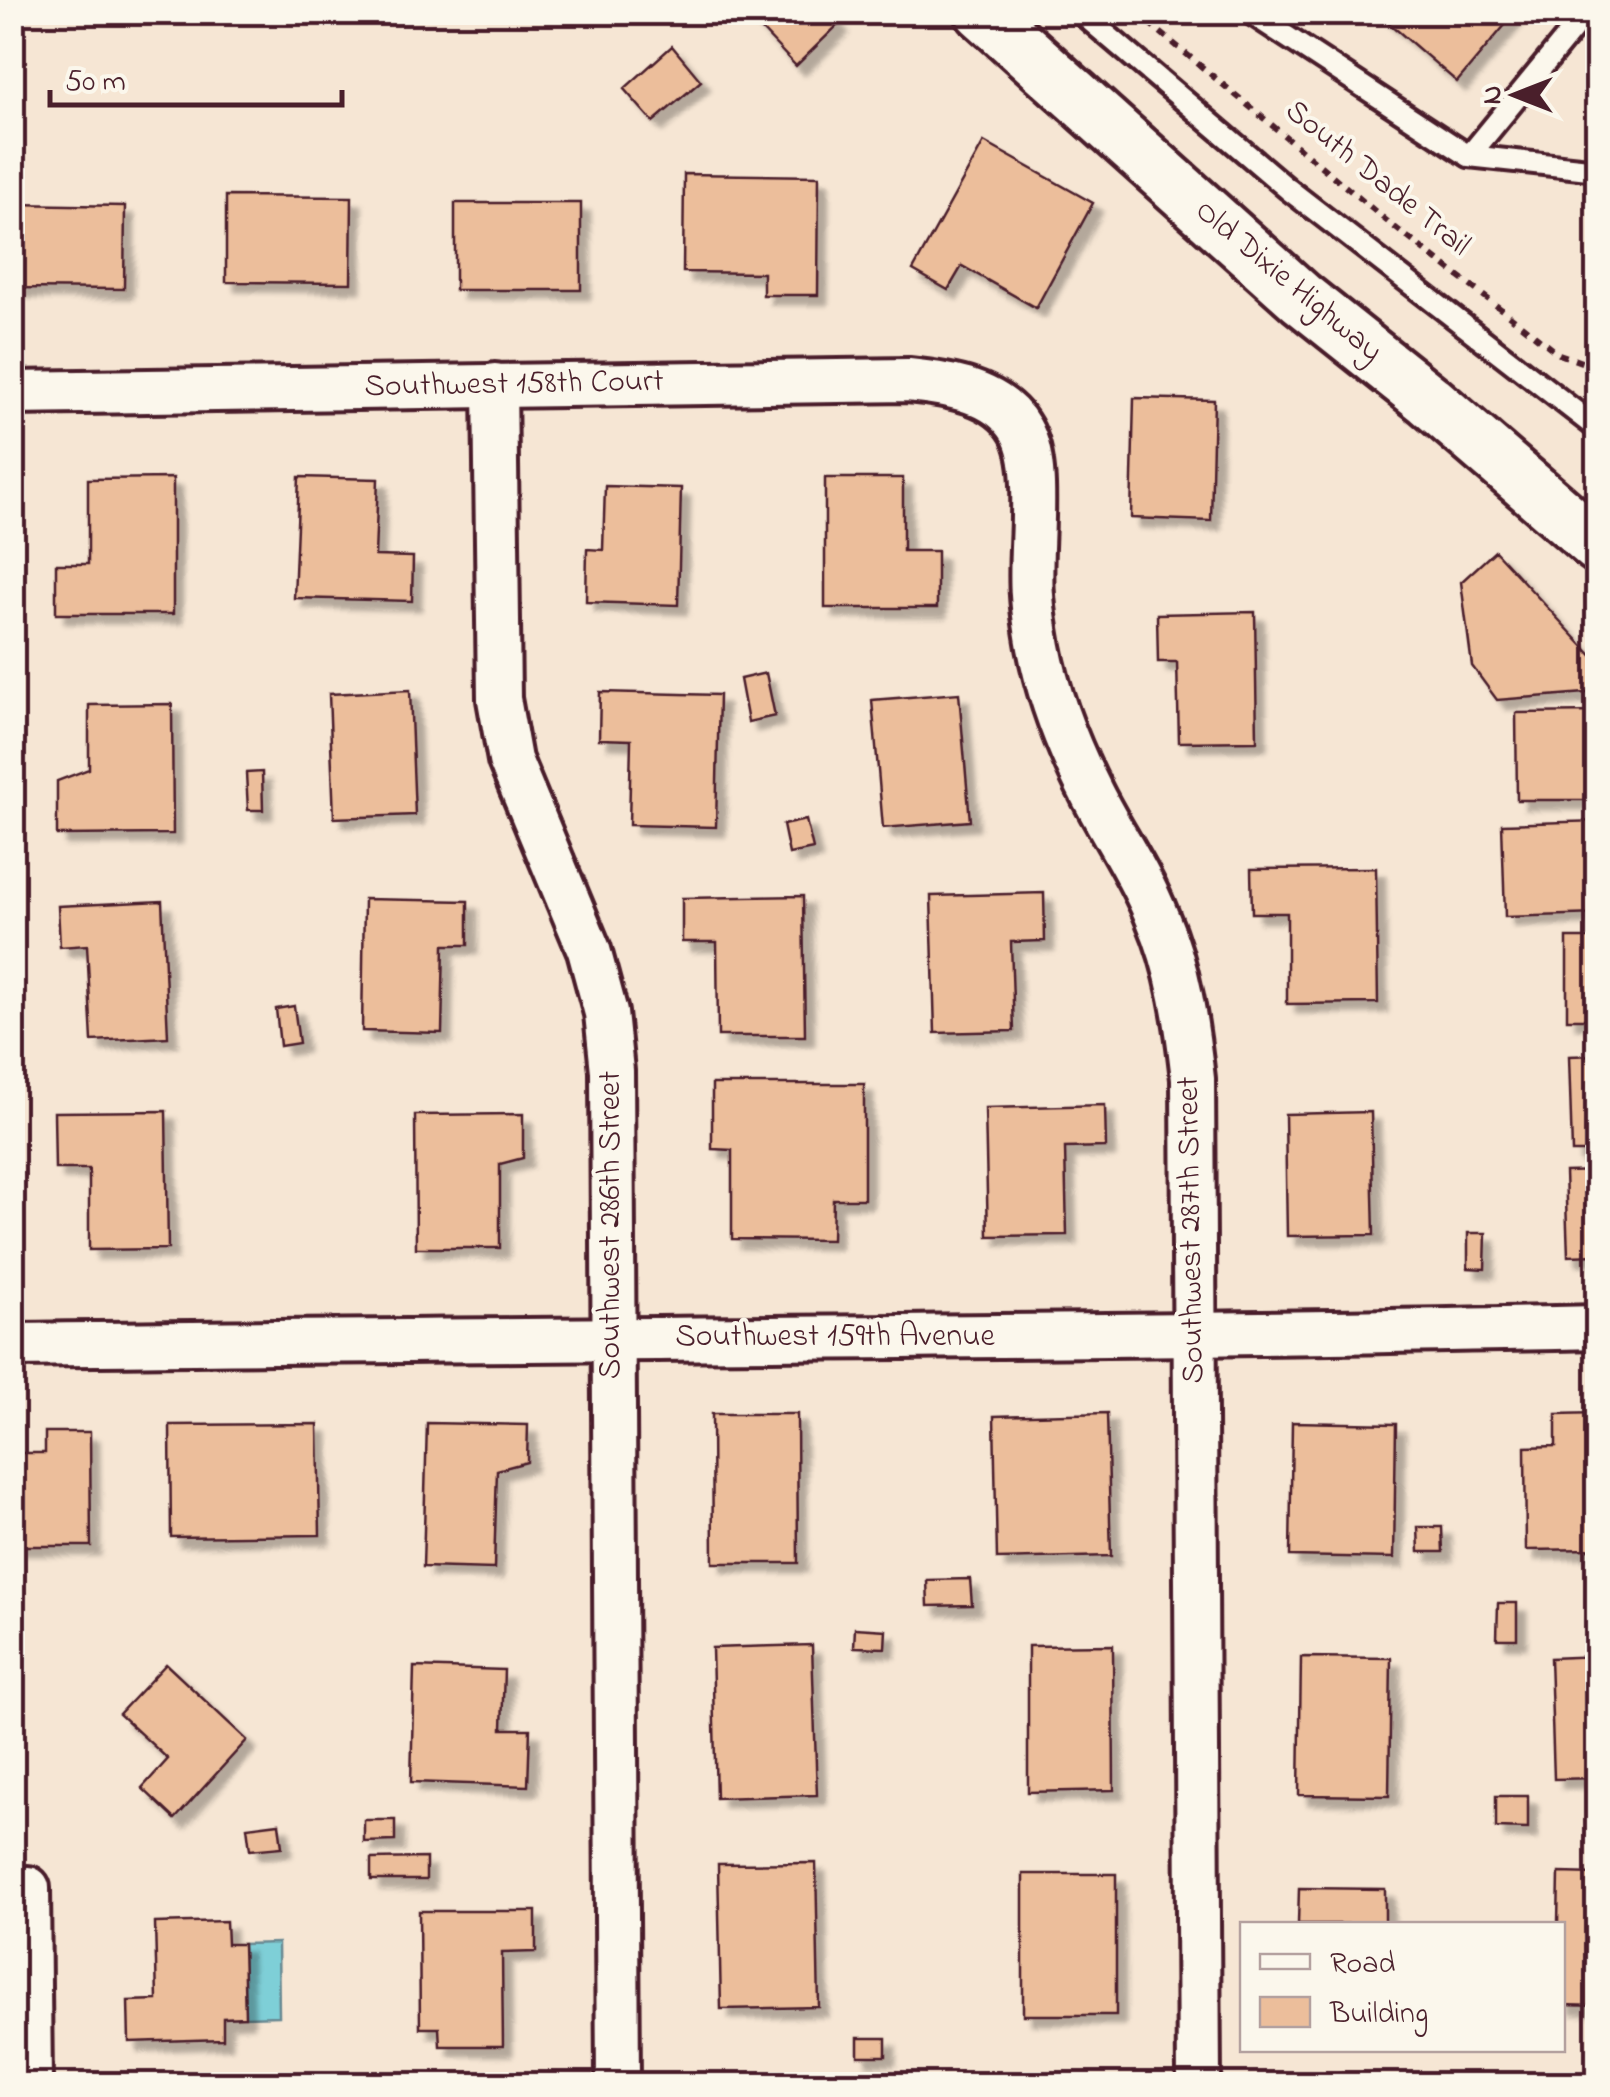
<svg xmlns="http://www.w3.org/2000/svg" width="1610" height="2097" viewBox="0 0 1610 2097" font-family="'Indie Flower',sans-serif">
<defs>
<filter id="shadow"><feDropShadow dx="9" dy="9" stdDeviation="2.5" flood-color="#0004"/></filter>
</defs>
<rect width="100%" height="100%" fill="#f6e6d4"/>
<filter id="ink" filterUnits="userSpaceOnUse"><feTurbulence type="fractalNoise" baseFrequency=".01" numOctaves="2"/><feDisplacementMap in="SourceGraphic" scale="20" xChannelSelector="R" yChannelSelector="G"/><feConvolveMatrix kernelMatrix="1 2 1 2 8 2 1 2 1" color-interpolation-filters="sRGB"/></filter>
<g filter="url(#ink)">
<!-- water -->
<polygon fill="#7ecfd7" stroke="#698992" stroke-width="2.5" points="278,1943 279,2016 245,2017 243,1944"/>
<!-- building -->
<g fill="#ecbe9b" stroke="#4a1f2b" stroke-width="2.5" filter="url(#shadow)">
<polygon points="745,12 828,12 839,24 796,66"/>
<polygon points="1376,12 1516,12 1457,82"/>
<polygon points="672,46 701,81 653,122 624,89"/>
<polygon points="984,142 1093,203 1036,308 962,266 948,290 913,270"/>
<polygon points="684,174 819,176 818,295 763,295 763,273 683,272"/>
<polygon points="226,196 352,197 351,283 226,282"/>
<rect x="455" y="203" width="126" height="87"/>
<polygon points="12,204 125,206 124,289 12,288"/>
<polygon points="1134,398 1214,400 1211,521 1131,518"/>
<polygon points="299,477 378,479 375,556 413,557 412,601 294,598"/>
<polygon points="173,478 173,614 56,614 56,564 88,564 88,479"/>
<polygon points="825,478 903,478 903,551 937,551 937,608 825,608"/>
<polygon points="605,486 681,488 678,605 586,602 587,549 603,550"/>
<polygon points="1495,551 1598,662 1598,692 1497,700 1472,666 1461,582"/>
<polygon points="1255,612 1257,741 1179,742 1177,662 1158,662 1157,614"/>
<polygon points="766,673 775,716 748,722 740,679"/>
<polygon points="410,690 415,815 334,818 329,694"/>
<polygon points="600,692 719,695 716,827 629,825 631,740 599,739"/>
<polygon points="959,693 970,821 883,828 872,700"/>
<polygon points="172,704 173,834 57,835 57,781 89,769 89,705"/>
<polygon points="1598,712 1598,800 1517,800 1516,713"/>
<polygon points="262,772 263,810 248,810 246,773"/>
<polygon points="806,820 813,849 789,854 783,825"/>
<polygon points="1598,821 1598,914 1505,917 1502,824"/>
<polygon points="1376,868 1378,1003 1287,1004 1287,913 1252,913 1251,869"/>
<polygon points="1044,893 1045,941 1011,942 1014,1031 935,1033 931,896"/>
<polygon points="803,896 805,1036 718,1036 717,942 682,942 682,898"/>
<polygon points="364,899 468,901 468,945 444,945 442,1033 362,1031"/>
<polygon points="162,901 168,1037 92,1041 87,945 60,947 58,906"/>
<rect x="1567" y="938" width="31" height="81"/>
<polygon points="294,1006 299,1043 280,1046 276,1009"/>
<polygon points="1598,1055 1598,1152 1572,1152 1569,1056"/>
<polygon points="712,1084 864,1084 864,1199 833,1199 832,1240 732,1239 732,1150 712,1149"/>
<polygon points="1105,1105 1106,1147 1065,1148 1067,1235 988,1236 985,1108"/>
<polygon points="166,1111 168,1249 89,1250 89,1169 55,1169 54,1112"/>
<polygon points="1371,1112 1374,1235 1287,1236 1285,1114"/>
<polygon points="523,1114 523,1158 500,1164 500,1248 416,1248 415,1115"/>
<polygon points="1598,1171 1598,1255 1568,1256 1565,1172"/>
<polygon points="1468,1233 1486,1233 1485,1269 1468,1268"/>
<polygon points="1107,1413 1111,1556 997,1559 994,1416"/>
<polygon points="1598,1413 1598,1549 1526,1550 1525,1447 1556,1446 1556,1414"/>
<polygon points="712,1414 797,1414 798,1563 713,1563"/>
<polygon points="1292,1422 1396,1424 1394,1558 1290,1556"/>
<polygon points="427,1423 528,1425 527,1462 497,1470 494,1569 423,1567"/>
<polygon points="318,1424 320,1535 171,1537 170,1425"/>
<polygon points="45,1432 90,1432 91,1546 12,1546 12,1453 45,1453"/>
<polygon points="1418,1527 1442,1527 1443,1552 1419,1552"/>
<polygon points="970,1579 972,1605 928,1606 927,1580"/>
<polygon points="1498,1603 1517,1603 1517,1639 1497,1639"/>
<polygon points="855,1628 886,1630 885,1648 854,1647"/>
<polygon points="812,1645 817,1795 716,1798 712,1648"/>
<polygon points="1113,1645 1114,1790 1028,1792 1028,1646"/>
<polygon points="1598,1656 1598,1778 1554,1779 1550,1658"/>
<polygon points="1301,1657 1391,1658 1389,1796 1299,1795"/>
<polygon points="166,1664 247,1740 175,1819 142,1788 168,1759 119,1714"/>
<polygon points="414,1667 504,1670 502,1729 530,1729 528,1786 411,1782"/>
<polygon points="1496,1796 1528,1796 1528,1829 1496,1828"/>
<polygon points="364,1820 395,1820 395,1841 364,1842"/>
<polygon points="279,1823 282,1847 250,1850 247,1827"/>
<polygon points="426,1858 426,1880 371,1880 371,1859"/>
<polygon points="816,1863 819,2007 721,2009 718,1864"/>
<polygon points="1559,1873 1598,1874 1598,2006 1562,2005 1562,1924 1558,1924"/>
<rect x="1023" y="1874" width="93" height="141"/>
<polygon points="1299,1888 1385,1889 1385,1924 1298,1924"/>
<polygon points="419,1911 536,1911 536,1952 502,1953 503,2046 440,2046 439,2028 420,2028"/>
<polygon points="226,1921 227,1944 243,1944 245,2017 223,2018 223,2039 129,2042 128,2001 157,2000 155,1923"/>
<rect x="858" y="2038" width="28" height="18"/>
<rect x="1329" y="2073" width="36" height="11"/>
<polygon points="976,2082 976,2084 931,2084 931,2083"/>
</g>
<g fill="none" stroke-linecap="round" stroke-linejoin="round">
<!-- service casing -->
<g stroke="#4a1f2b" stroke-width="28">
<g id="service">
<polyline points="1080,12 1288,189 1598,429"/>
<polyline points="1249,12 1469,156 1598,170"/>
<polyline points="1469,156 1587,12"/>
</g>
</g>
<!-- minor casing -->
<g stroke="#4a1f2b" stroke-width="50">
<g id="minor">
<polyline points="495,385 499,699 510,760 589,950 606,1013 612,1071 618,2084"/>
<path d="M12 393 908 380C948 384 999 391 1021 430 1043 468 1028 549 1032 595 1033 612 1036 630 1039 647 1049 700 1069 749 1093 796 1114 837 1140 874 1157 917 1179 968 1187 1024 1193 1079L1199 2084"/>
<path d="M12 1345C541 1338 1069 1339 1598 1327"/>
<polyline points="28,1888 30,2084"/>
</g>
</g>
<!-- tertiary casing -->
<g stroke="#4a1f2b" stroke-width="60">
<polyline id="tertiary" points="982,12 1301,298 1429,400 1598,546"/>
</g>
<!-- path -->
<polyline stroke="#4a1f2b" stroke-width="6" stroke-dasharray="8 8" stroke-linecap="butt" points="1136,12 1388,222 1559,354 1598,368"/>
<!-- service -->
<use href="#service" stroke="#fbf7ec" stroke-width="20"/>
<!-- minor -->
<use href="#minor" stroke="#fbf7ec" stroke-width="42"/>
<!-- tertiary -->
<use href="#tertiary" stroke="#fbf7ec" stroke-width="52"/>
</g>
</g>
<g text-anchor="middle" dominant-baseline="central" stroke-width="8" stroke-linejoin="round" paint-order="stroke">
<!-- street labels -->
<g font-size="32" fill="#4a1f2b" stroke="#fbf7ec">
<text transform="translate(1377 179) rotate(39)">South Dade Trail</text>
<text transform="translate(1288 282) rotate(40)">Old Dixie Highway</text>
<text transform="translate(514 385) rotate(-1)">Southwest 158th Court</text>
<text transform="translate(611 1225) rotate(-90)">Southwest 286th Street</text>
<text transform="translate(1192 1230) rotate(-91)">Southwest 287th Street</text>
<text x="835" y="1337">Southwest 159th Avenue</text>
</g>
</g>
<!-- margin -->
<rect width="1610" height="2097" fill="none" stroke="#fbf7ec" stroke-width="50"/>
<rect x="25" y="25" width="1560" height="2047" fill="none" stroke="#4a1f2b" stroke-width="4" filter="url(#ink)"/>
<!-- legend -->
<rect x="1240" y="1922" width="325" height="130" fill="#fbf7ec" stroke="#b4a19f" stroke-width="2.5"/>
<rect x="1260" y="1954" width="50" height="15" fill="#fbf7ec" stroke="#b4a19f" stroke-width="2.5"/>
<text x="1330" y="1972" font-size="30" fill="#4a1f2b">Road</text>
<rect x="1260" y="1997" width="50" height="30" fill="#ecbe9b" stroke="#b4a19f" stroke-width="2.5"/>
<text x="1330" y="2022" font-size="30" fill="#4a1f2b">Building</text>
<!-- north arrow -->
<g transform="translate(1515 95) rotate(270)" stroke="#fbf7ec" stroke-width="8" paint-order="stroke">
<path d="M0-8L18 38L0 25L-18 38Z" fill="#4a1f2b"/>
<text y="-15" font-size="28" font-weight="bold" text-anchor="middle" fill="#4a1f2b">N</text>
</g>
<!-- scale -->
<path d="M50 90v15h292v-15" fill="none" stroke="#4a1f2b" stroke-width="5"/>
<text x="65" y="90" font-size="30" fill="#4a1f2b" stroke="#fbf7ec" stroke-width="8" paint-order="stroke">50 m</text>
</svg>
